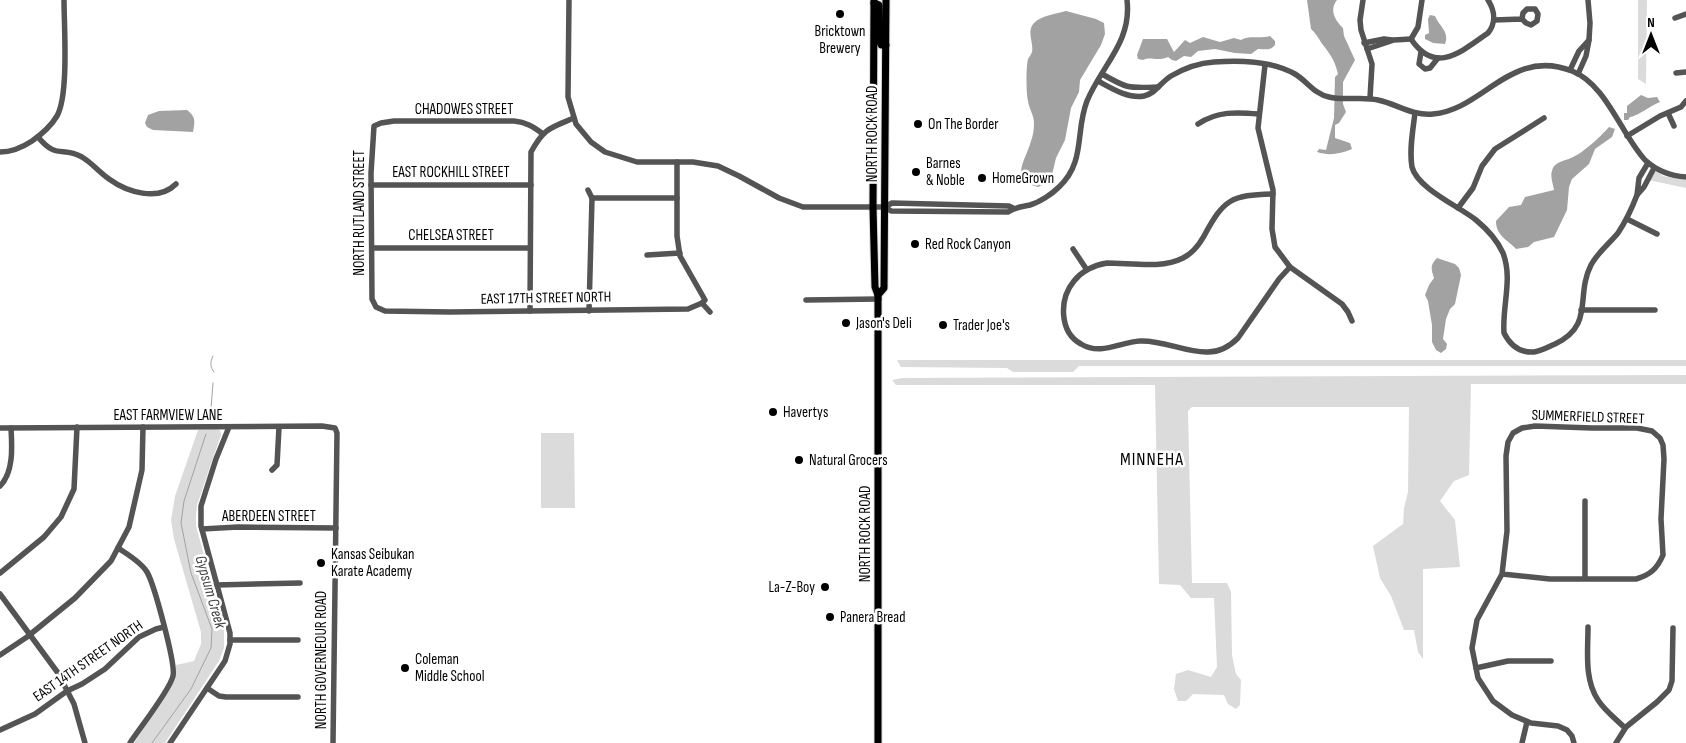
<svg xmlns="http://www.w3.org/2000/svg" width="1686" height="743" viewBox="0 0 1686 743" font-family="'Sofia Sans Condensed',sans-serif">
<rect width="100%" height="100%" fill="#fff"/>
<!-- green -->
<g fill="#dbdbdb">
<polygon points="1638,0 1647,0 1646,84 1638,79"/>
<polygon points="1654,168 1663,176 1686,180 1686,188 1648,180"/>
<polygon points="897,360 1686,360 1686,366 1079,366 1073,372 1013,372 1007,368 901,367"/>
<polygon points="1686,375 1686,384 1471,384 1469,475 1454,481 1440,501 1455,520 1460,567 1423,569 1423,659 1418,652 1414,630 1404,630 1391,596 1380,578 1373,546 1403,524 1404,508 1408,492 1409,407 1192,407 1188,411 1192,583 1227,583 1231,592 1232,655 1236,674 1241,680 1240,705 1236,709 1228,704 1224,695 1193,694 1186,701 1178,701 1174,689 1176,674 1188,670 1211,677 1217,667 1214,598 1191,598 1180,585 1159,584 1155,385 896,385 892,380 902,378"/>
<polygon points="216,429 220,430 221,435 197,505 196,515 196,526 224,628 224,648 219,661 165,743 134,743 175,680 176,665 194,661 201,644 201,632 174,539 171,520 175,496 198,430"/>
<polygon points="541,433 574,433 575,508 541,508"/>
</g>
<!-- water -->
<g fill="#a2a2a2">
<path d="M1307 0H1337C1329 10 1335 20 1343 28L1344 36 1355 60 1343 82V104L1346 112 1339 123 1335 125V138L1350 143 1352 149C1340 154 1329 156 1317 152L1319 149 1326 150 1334 118 1335 77 1338 74C1335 61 1331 55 1323 45 1319 40 1317 34 1311 29Z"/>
<path d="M1066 11 1096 19 1104 23 1105 34 1101 45 1080 80 1079 92 1071 108 1065 140 1056 158 1051 179 1045 184 1038 187C1008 180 1026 160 1031 141 1033 136 1034 129 1034 123 1034 115 1029 109 1028 101 1026 92 1026 67 1028 59 1029 57 1031 55 1032 52 1034 43 1026 31 1034 23 1042 15 1056 14 1066 11Z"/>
<path d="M1430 15 1435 16C1439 26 1450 32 1445 44L1433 43 1425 39V35L1429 33 1428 19Z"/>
<path d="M1270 36 1275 41V45C1270 51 1266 49 1258 49L1251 54 1235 53 1215 49 1198 51 1191 57 1184 56 1176 61 1172 60 1168 57C1156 62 1151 56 1143 60L1138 59 1137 55 1143 39H1167L1174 52 1185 40 1190 43 1203 37 1220 42 1234 38 1241 40C1248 35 1260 39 1270 36Z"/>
<path d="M1641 95 1648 98 1657 97 1660 102C1652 105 1636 117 1630 117L1628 120H1624V113H1627V106Z"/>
<path d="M187 110C196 117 195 121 193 132L153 130 147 127 145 123 148 115 159 111Z"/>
<path d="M1609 127 1615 129 1612 137 1595 149 1589 164 1572 179 1569 187 1567 210 1554 237 1534 242 1528 247 1516 249C1508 240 1496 236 1496 221L1509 207 1521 205 1525 197 1554 190C1553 184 1550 176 1552 171 1554 161 1566 161 1573 157 1583 153 1601 136 1609 127Z"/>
<path d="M1437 258 1455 264 1459 268 1461 275 1455 304 1450 309 1446 319 1443 339 1447 344 1446 349 1441 353 1436 350 1432 342V325L1428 301 1425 295 1429 285 1434 278C1431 269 1430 265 1437 258Z"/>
</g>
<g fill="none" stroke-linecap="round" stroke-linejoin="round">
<!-- stream -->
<g stroke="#a2a2a2" stroke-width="1">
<path d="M213 356C210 362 210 367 214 372"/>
<polyline points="210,421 213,383"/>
<polyline points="152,743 191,689 211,648 212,629 191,573 181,523 184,501 206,434"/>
</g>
<!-- major casing -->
<g stroke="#dbdbdb" stroke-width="9">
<g id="major">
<polyline points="874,0 873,207 875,287 878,295 878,743"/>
<polyline points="874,3 879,5 880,42 881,45 886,45"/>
<polyline points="878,295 884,288 886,0"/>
</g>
</g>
<!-- minor -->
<g stroke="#545454" stroke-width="5.5">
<polyline points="569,0 568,97 576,124 591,142 605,152 637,162 693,162 718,166 739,176 779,198 803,207 885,207 892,203 1009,206 1013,208"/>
<polyline points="1363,0 1360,20 1361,30 1372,64 1370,98"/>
<polyline points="1588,0 1590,23 1589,40"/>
<polyline points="1675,18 1686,14"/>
<polyline points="1494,20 1522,19 1526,23 1531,25 1537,21 1538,14 1535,9 1527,9 1523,13 1522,19"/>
<path d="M1411 39C1435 75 1461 52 1488 33 1496 23 1495 11 1488 0"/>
<polyline points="1411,39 1418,27 1422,0"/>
<polyline points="1364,43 1384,39 1392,40"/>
<polyline points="1367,49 1394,40 1411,39"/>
<polyline points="1421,52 1419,64 1425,69 1430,68 1438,58"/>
<polyline points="1265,65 1258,128 1273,190 1272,229 1275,247 1290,267 1342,304 1348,312 1352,321"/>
<polyline points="1570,70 1579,51 1589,40 1586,56 1578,74"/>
<polyline points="1676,73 1686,72"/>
<path d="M1102 74C1128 89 1128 88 1158 87"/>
<path d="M1098 81C1111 88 1128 99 1144 96 1155 94 1161 82 1171 76 1183 69 1199 63 1214 62 1240 60 1272 61 1295 74 1307 81 1314 94 1329 97 1345 101 1362 96 1378 100 1397 104 1412 116 1433 114 1483 110 1511 47 1572 71 1606 84 1621 134 1645 160 1657 171 1670 176 1686 177"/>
<path d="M1415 113C1413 130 1409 150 1412 167 1417 188 1460 207 1476 220 1487 229 1497 240 1503 253 1513 279 1502 306 1504 333 1510 345 1519 353 1534 352 1542 351 1548 347 1555 344 1595 325 1575 296 1591 265 1598 252 1609 244 1618 233 1626 221 1632 208 1637 195"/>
<polyline points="1668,113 1674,126"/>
<path d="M1198 124C1217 111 1237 112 1259 114"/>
<path d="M543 134C534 127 526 122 514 121H394L381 123 374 126 371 173 372 299 376 307 385 311 450 312 688 309 702 303 710 312"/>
<polyline points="1627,136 1660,116 1681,107 1686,101"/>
<path d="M38 137C57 160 62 146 82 157 92 163 99 172 109 179 127 192 158 202 176 184"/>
<path d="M0 152C12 152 23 147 32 141 42 134 51 126 57 116 69 95 64 26 64 0"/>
<polyline points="677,162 677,236 680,256 705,300 702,303"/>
<polyline points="1648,163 1639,178 1637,195 1644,187 1654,168"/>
<polyline points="371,185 531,185"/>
<polyline points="588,190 592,198"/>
<path d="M1273 194C1231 195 1224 199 1204 236 1199 245 1193 253 1183 258 1162 269 1131 263 1107 263 1095 265 1082 271 1074 281 1059 299 1059 332 1081 344 1101 356 1120 342 1140 341 1164 340 1186 353 1208 352 1220 352 1230 346 1238 338L1279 279 1290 267"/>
<polyline points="592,198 677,198"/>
<path d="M885 207 891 211 1008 212C1015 207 1022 207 1030 205 1040 202 1052 194 1059 187 1086 162 1075 131 1087 101 1102 65 1132 42 1127 0"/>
<polyline points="1458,208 1473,188 1482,166 1495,149 1544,118"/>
<polyline points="1627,219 1657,234"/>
<polyline points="372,248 530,248"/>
<polyline points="1073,249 1087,270"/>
<polyline points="647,255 680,253"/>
<polyline points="806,300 879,299"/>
<polyline points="1581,310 1655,310"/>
<path d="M530 311 531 152C544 128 550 128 574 118"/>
<polyline points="589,311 592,198"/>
<polyline points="0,428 322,426 335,428 337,433 333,743"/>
<polyline points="272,470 277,465 279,427"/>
<path d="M0 486C14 472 12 446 11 428"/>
<polyline points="202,529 238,527 336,528"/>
<path d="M118 548C127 554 141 562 147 572 154 584 176 664 173 676 170 690 139 729 130 743"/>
<polyline points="0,573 44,537 61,517 74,489 77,427"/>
<path d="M1502 574 1550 579H1636C1650 575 1657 569 1663 555L1661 519 1664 459 1663 445 1660 438 1652 431 1637 428H1592L1535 426 1522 428 1513 433 1508 442 1506 456 1507 531 1502 574 1477 620 1472 648 1478 678 1493 701 1512 715 1531 723 1558 726 1567 730 1572 736 1574 743"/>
<polyline points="1585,578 1585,501"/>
<polyline points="216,585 300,583"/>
<polyline points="0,594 58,673 74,704 85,743"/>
<path d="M1588 627C1588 651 1584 679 1598 700 1605 711 1616 719 1625 728"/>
<polyline points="230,640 298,640"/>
<polyline points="0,655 27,637 75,598 111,561 129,527 142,470 143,427"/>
<polyline points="1476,668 1508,661 1551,661"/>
<polyline points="207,688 219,696 226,697 298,697"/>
<polyline points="0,730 35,714 67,691 82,684 105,669 139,637 156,629 164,627"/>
<polyline points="170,743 225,661 230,644 230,633 201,526 201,506 216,459 229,427"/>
<polyline points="1522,743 1527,722"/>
<polyline points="1616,743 1626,727 1657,702 1669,690 1672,681 1673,628"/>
</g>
<!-- major -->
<use href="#major" stroke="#000" stroke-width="7"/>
</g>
<!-- markers -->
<g fill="#000" stroke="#fff" stroke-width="2">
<circle cx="840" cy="14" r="5"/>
<circle cx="918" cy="124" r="5"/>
<circle cx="916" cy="172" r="5"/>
<circle cx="982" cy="178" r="5"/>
<circle cx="915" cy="244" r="5"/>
<circle cx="846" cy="323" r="5"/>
<circle cx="943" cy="325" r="5"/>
<circle cx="773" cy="412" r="5"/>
<circle cx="799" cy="460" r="5"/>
<circle cx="321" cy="563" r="5"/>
<circle cx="825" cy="587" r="5"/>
<circle cx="830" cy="617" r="5"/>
<circle cx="405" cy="668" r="5"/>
</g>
<g text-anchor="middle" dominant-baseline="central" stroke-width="5" stroke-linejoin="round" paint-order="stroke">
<!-- poi labels -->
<g font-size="15" fill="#000" stroke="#fff" text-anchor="start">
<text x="840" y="31" text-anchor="middle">Bricktown<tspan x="840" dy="17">Brewery</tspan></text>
<text x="928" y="124">On The Border</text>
<text x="926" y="163">Barnes<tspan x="926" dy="17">&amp; Noble</tspan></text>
<text x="992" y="178">HomeGrown</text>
<text x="925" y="244">Red Rock Canyon</text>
<text x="856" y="323">Jason's Deli</text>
<text x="953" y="325">Trader Joe's</text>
<text x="783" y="412">Havertys</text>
<text x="809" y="460">Natural Grocers</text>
<text x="331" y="554">Kansas Seibukan<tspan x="331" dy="17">Karate Academy</tspan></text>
<text x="815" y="587" text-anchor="end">La-Z-Boy</text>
<text x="840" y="617">Panera Bread</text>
<text x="415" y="659">Coleman<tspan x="415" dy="17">Middle School</tspan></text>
</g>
<!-- street labels -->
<g font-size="15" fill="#000" stroke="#fff">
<text x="464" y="109">CHADOWES STREET</text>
<text transform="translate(872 134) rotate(-90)">NORTH ROCK ROAD</text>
<text x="451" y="172">EAST ROCKHILL STREET</text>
<text transform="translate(359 213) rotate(-90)">NORTH RUTLAND STREET</text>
<text x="451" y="235">CHELSEA STREET</text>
<text transform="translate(546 298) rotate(-1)">EAST 17TH STREET NORTH</text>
<text x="168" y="415">EAST FARMVIEW LANE</text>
<text transform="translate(1588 417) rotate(2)">SUMMERFIELD STREET</text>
<text x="269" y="516">ABERDEEN STREET</text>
<text transform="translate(865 534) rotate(-90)">NORTH ROCK ROAD</text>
<text transform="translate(321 660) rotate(-90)">NORTH GOVERNEOUR ROAD</text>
<text transform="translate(88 661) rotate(-35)">EAST 14TH STREET NORTH</text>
</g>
<!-- water labels -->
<g font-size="16" font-style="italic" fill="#434343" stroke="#fff">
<text transform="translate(210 592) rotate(74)">Gypsum Creek</text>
</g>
<!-- quarter labels -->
<g font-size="18" letter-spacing="1" fill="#000" stroke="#fff">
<text x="1152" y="459">MINNEHA</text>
</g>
</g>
<!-- north arrow -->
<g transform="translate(1651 35)" stroke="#ffffff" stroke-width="4" paint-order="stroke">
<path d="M0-4L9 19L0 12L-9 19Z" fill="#000000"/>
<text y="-8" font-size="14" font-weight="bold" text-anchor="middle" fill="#000000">N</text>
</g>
</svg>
